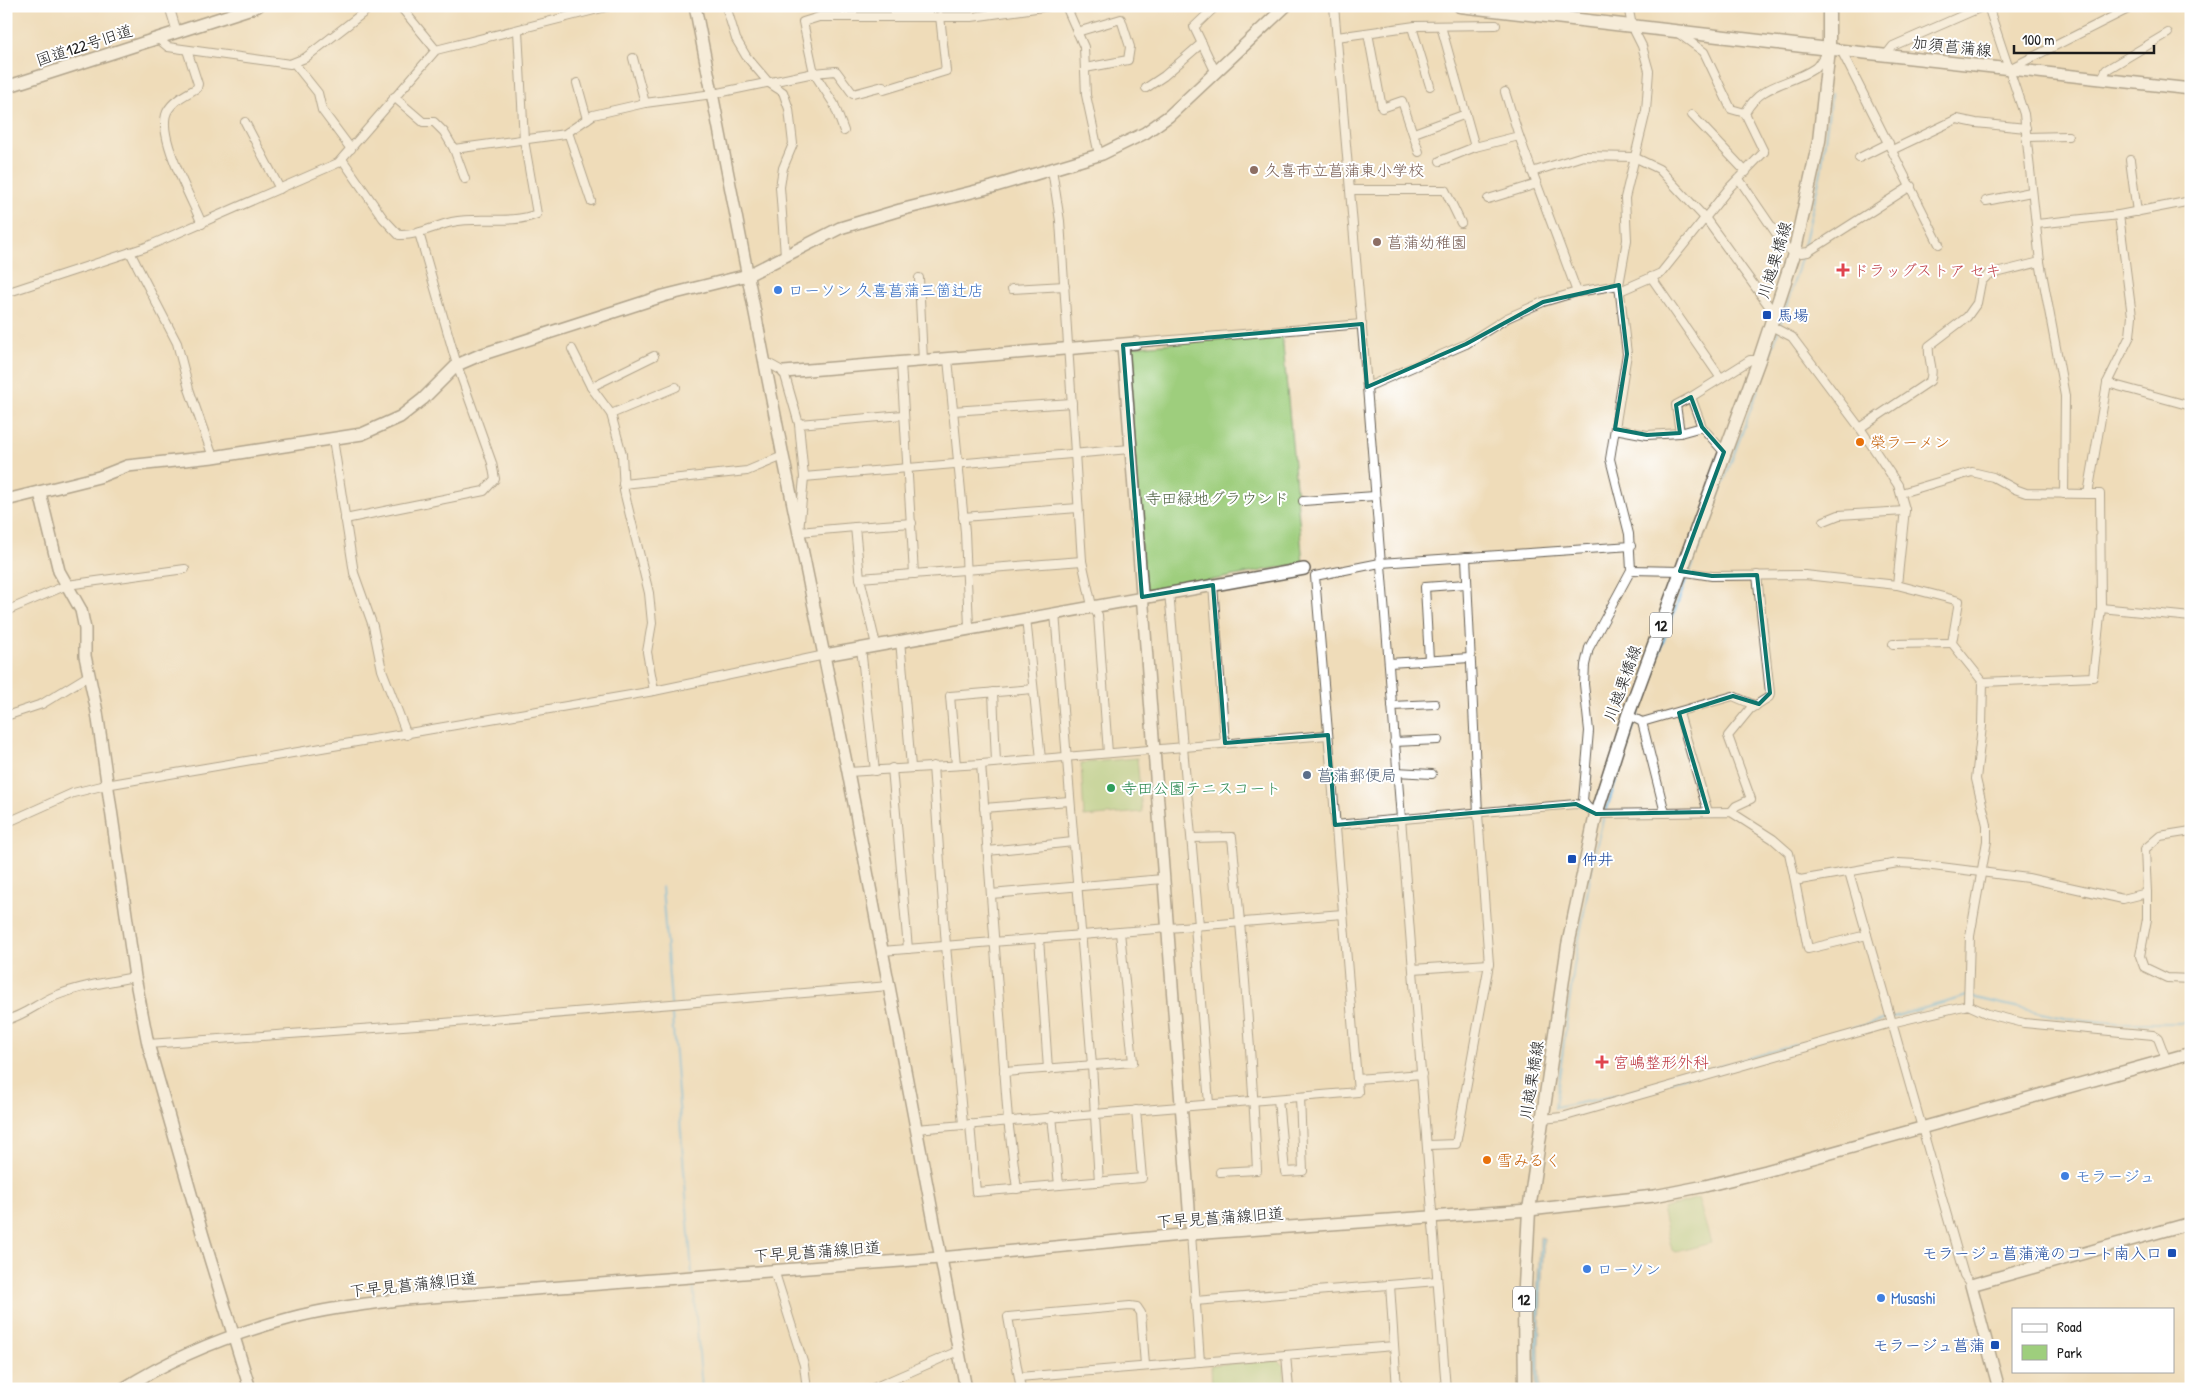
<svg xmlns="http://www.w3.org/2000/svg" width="2197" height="1395" viewBox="0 0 2197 1395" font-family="'Patrick Hand','Klee One',sans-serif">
<rect width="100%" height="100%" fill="#fff"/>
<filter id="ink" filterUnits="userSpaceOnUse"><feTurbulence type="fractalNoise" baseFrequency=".02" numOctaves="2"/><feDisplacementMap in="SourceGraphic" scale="10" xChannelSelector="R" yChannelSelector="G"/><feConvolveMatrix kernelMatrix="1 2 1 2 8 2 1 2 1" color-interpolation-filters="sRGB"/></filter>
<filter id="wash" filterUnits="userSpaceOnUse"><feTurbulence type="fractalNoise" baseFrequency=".0096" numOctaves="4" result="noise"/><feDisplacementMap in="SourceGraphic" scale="20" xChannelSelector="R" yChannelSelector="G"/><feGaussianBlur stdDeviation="1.12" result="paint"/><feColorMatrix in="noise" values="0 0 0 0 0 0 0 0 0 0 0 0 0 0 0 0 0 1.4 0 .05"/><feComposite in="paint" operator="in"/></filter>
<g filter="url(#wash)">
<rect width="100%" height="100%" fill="#efdcb9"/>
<!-- green -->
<g fill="#9ece7d" stroke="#5d754c">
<polygon points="1282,334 1303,563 1144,593 1127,347"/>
<polygon points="1137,758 1142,812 1084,817 1081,763"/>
<polygon points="1698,1198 1711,1243 1675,1252 1672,1250 1662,1209"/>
<polygon points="1277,1360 1284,1366 1285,1389 1212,1389 1211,1365"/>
</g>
<!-- water -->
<polygon fill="#64b3df" stroke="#40687e" points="1540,1237 1544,1238 1539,1347 1540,1389 1536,1389 1535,1336"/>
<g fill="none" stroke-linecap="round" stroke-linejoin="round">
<!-- stream -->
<g stroke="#64b3df" stroke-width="2.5">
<polyline points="1803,250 1821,172 1831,94"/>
<path d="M1606 811C1621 766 1634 720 1651 675 1701 535 1760 398 1802 255"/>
<polyline points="1604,816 1595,851 1574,967 1555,1108 1619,1095 1967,996 2064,1018 2115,1023 2191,1023"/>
<polyline points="662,887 692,1273"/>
<polyline points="693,1281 702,1389"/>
</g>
</g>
</g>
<g filter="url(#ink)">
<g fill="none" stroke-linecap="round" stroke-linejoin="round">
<!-- street casing -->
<g stroke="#665f53" stroke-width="10">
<g id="street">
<polyline points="169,6 177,32"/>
<polyline points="400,6 436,50"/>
<polyline points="726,6 736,39 746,56 769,83 783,92 789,109 793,144 783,168 780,187 785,255"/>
<polyline points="1066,6 1084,47 1086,95 1099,155"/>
<polyline points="1216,6 1194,27 1216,73"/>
<polyline points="1334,6 1367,387 1446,1389"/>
<polyline points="1412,27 1430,86"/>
<polyline points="1077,32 1121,19 1130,47 1128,60 1085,68"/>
<polyline points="1368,33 1382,108 1402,101 1419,152"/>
<polyline points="1678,33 1704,52 1731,109 1745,113"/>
<polyline points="1337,37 1415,26 1496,25"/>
<polyline points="157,38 168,47 290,64 305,58 372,6"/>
<path d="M187 50 198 84 197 88C187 94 173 100 167 112 156 136 192 199 202 224"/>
<polyline points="1841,50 1939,244"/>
<polyline points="1886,55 1893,46 1984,6"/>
<polyline points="633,58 645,103"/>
<polyline points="294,63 318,93 322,110 351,149"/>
<polyline points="2191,66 2191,68"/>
<polyline points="2011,68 2134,6"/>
<polyline points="2103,79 2106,70 2168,33"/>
<polyline points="577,83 587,119"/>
<polyline points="1146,88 1164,76 1202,43"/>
<polyline points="394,97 423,122 434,122 444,132 454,149 465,179"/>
<polyline points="1692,115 1746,172"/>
<polyline points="245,122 280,189"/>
<polyline points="844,131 834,104 814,73 836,71 853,94 883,86 884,90 946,71 940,16"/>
<polyline points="568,132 591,201"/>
<polyline points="1414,133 1466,114"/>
<polyline points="1519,136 1577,292"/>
<polyline points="2026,137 2068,136"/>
<polyline points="1475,147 1519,136 1505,92"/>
<polyline points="454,149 565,134 593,115 645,103 713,94 814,73 803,22 819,17 972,17 1050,6"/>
<polyline points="1892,150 1957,119 1976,123 2026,128"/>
<polyline points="1859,158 1889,143"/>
<path d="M342 159 383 218 399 235C418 236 434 226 452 222 480 216 510 225 537 214L524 140 518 31"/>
<polyline points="2130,160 2137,212"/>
<polyline points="1440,161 1475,147 1441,26"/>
<polyline points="1052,169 1060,221 1082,561 1092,606 1098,615 1108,753"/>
<polyline points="1532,172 1583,156 1634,157 1659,169 1706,219 1769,306 1776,310"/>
<polyline points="1739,179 1784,245 1794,254 1808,252 1911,186"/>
<polyline points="1350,190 1445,190 1461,223"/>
<polyline points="1488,199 1537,184"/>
<polyline points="1986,201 2031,192"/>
<polyline points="2037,224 2119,215 2191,201"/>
<polyline points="130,252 177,343 189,389 213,457"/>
<polyline points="2040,262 2065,396 2064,494"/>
<polyline points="1651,277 1720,377"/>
<polyline points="919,278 923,361"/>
<polyline points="1012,289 1065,286"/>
<path d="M1620 291 1661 273 1730 187 1764 152 1745 113C1762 82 1788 86 1815 68 1819 65 1823 57 1826 53"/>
<polyline points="6,293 146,247 338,163 436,50 610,6"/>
<polyline points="1771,326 1792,337 1860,428 1898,485 1905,509 1897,585"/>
<polyline points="1136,343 1362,324"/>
<polyline points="572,349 591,387 611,414 622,454 624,491 649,593 652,623 647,652 654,691"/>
<polyline points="948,359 965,532 969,627"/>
<polyline points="766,362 784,372 799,424 804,477 799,532 855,527 860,578"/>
<polyline points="901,363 914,574"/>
<polyline points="2107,383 2191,406"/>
<polyline points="591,387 654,356"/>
<polyline points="1367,387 1466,344 1507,318 1543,302 1577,292 1619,285"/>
<polyline points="1691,397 1750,360 1759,360"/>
<polyline points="952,411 1072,403"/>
<polyline points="611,414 676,387"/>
<polyline points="799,424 903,415"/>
<polyline points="1702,427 1680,433 1676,405 1691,397 1702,427 1724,452"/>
<path d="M1860 428 1930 381C1935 369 1927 358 1929 346L1967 317 1977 303 1981 282 1988 275 2040 262 2024 114 1988 6"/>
<polyline points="1615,429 1647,435 1680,433"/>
<polyline points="333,439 354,573 373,626 382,670 407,735"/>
<polyline points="804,477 1130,449"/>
<polyline points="623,484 747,471 783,456"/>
<polyline points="1901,493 1972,472 1993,477 2015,489 2026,493 2088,494"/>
<polyline points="1303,501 1375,496"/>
<polyline points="963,517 1078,508"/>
<polyline points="345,519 484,491 495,479 492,463 457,365 419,233"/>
<polyline points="1824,521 1839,515 1905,511"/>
<polyline points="855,527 912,523"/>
<polyline points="1631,570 1680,571 1712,576 1805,575 1897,585 1959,601 1952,643 1983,682"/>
<polyline points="1213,585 1225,743"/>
<polyline points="1169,592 1199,925"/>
<polyline points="2101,608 2191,617"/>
<polyline points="6,611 67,585 185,569"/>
<polyline points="1055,613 1092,1065 1099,1182"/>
<polyline points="1026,618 1041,759"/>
<polyline points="900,640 911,767"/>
<polyline points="1893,644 1952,643"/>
<polyline points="876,645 860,578 1082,561"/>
<polyline points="861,648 875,771"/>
<polyline points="1429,660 1425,587 1466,584"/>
<polyline points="1389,663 1470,658"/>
<polyline points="993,692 996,762"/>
<polyline points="1392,706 1435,704"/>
<polyline points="1679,713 1708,812"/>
<polyline points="1628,715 1642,722 1665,813"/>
<polyline points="6,716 42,704 88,676"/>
<polyline points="1642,722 1733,696 1756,706"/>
<polyline points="1394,742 1438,740"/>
<polyline points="981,764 1008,1120 1017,1189"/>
<polyline points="956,765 950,696 1033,689"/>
<polyline points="933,766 946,946 963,1124"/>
<polyline points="892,768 908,949"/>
<polyline points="848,772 981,764 1328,735"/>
<polyline points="1396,772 1432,774"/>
<polyline points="1587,807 1583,801 1589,731 1584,684 1585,665 1589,648 1631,570 1629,534 1610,459 1627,354 1619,285 1627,240 1625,198 1646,111 1649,71 1642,46 1632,26 1628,6"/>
<polyline points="984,808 1069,801"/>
<polyline points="1731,812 1736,806 1751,799 1728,736 1750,709 1769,697 1770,693 1757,575"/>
<polyline points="6,823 73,793 106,785 654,691 825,655"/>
<polyline points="1335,825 1576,804 1587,807 1596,814 1731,812 1773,839 1789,853 1794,876 1800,880 1898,863 1917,864 2028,878 2123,899 2147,893 2145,849 2160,836 2191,831"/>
<path d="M1192 838 1232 837C1243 948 1252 1059 1257 1170L1220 1172"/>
<polyline points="988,851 1073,842"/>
<polyline points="1849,872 1964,1275 1971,1285"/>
<polyline points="1794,876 1808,949 1867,935"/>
<polyline points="2147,893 2147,919 2140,956 2144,967 2167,978 2191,979"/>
<polyline points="991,894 1163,879"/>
<polyline points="1195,926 1209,1104"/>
<polyline points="1039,938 1048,1069"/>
<polyline points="882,951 1343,914"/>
<polyline points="1413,969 1489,964"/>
<polyline points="1968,1005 1970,936 1987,841 1987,825 1976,779 1982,726 1983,682 2093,677 2101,608 2100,494 2088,494 2107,383 2130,336 2132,316 2119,215"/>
<path d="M6 1020C25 1015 38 1003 55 996 80 986 108 982 135 977"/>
<polyline points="148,1044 431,1024 889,986"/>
<polyline points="1004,1072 1133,1062 1120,932"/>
<polyline points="1357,1079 1422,1074"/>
<polyline points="1278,1099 1285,1172 1303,1171 1300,1097"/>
<polyline points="1052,1116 1059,1185"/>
<polyline points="1542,1119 1562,1117 1891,1023 1968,1005 1988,1014 2024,1023 2153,1035 2158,1038 2166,1059"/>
<polyline points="970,1124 976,1192 1142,1178 1136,1110"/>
<polyline points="916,1129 1358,1092 1315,576 1380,563 1631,546"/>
<polyline points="1428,1145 1456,1144 1489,964 1478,814 1466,557"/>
<polyline points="1191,1234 1200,1362"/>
<polyline points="774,1270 804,1365 807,1389"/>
<polyline points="1390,1285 1397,1389"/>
<polyline points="1195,1301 1437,1281"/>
<polyline points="1286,1355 1289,1389"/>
<polyline points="1019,1377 1394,1346"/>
<polyline points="871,1389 958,1351"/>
<polyline points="1021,1389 1008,1317 1130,1306 1137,1307 1141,1313 1145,1365"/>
</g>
</g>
<!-- secondary casing -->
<g stroke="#665f53" stroke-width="14">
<g id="secondary">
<polyline points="695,6 783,456 848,772 966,1389"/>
<polyline points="1829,49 2191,89"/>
<polyline points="6,87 258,6"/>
<polyline points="1123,345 1191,1234"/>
<polyline points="784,372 1136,343"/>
<polyline points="40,493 59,571 81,610 85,629 85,656 97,712 135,977 148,1044 203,1236 250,1389"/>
<polyline points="6,500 99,477 127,466 213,457 362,434 400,417 423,399 457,365 480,355 663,296 748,275 840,228 900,210 992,187 1102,154 1145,133 1169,116 1286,6"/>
<polyline points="825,655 1304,569"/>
<path d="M123 1389C173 1357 234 1333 291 1318 328 1308 367 1304 404 1299L940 1258 1191 1234 1529 1210 1654 1196 1705 1186 1766 1171 2191 1053"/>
<polyline points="1999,1389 1971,1285 2191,1223"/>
</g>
</g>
<!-- primary casing -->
<g stroke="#665f53" stroke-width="15">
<g id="primary">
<polyline points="1460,6 1829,49"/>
<polyline points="1525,1389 1524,1305 1529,1210 1568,945 1596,814 1628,715 1759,360 1794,254 1819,141 1829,49 1829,6"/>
</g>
</g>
<!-- street -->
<use href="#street" stroke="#fff" stroke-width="8"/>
<!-- secondary -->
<use href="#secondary" stroke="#fff" stroke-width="11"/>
<!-- primary -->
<use href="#primary" stroke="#fff" stroke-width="12"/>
</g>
</g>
<!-- marked area -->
<path d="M0 0H2197V1395H0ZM1619 285 1627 354 1615 429 1647 435 1680 433 1676 405 1691 397 1702 427 1724 452 1680 571 1712 576 1757 575 1770 693 1759 704 1733 696 1679 713 1708 812 1596 814 1576 804 1335 825 1328 735 1225 743 1213 585 1142 597 1123 345 1362 324 1367 387 1466 344 1543 302Z" fill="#efdcb9" fill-opacity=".55" fill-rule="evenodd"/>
<path fill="none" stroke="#0f766e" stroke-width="4" stroke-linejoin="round" d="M1619 285 1627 354 1615 429 1647 435 1680 433 1676 405 1691 397 1702 427 1724 452 1680 571 1712 576 1757 575 1770 693 1759 704 1733 696 1679 713 1708 812 1596 814 1576 804 1335 825 1328 735 1225 743 1213 585 1142 597 1123 345 1362 324 1367 387 1466 344 1543 302Z"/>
<!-- markers -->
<g fill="#8d6e63" stroke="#fff" stroke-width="2">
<circle cx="1254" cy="170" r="5"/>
<circle cx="1377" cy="242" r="5"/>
</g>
<g fill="#e0444e" stroke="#fff" stroke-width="2">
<path d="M1840.5 262.5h5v5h5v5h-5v5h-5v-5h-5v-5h5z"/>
<path d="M1599.5 1054.5h5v5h5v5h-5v5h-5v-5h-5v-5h5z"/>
</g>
<g fill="#3f7fe0" stroke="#fff" stroke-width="2">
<circle cx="778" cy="290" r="5"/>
<circle cx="2065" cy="1176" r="5"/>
<circle cx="1587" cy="1269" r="5"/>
<circle cx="1881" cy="1298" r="5"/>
</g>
<g fill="#1a4fb4" stroke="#fff" stroke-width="2">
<rect x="1762" y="310" width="10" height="10" rx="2.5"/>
<rect x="1567" y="854" width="10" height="10" rx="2.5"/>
<rect x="2167" y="1248" width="10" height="10" rx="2.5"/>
<rect x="1990" y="1340" width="10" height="10" rx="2.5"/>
</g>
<g fill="#e8710a" stroke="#fff" stroke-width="2">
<circle cx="1860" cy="442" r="5"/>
<circle cx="1487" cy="1160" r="5"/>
</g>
<circle fill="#5c6f8a" stroke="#fff" stroke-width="2" cx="1307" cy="775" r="5"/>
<circle fill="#2e9e5b" stroke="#fff" stroke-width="2" cx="1111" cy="788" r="5"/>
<g text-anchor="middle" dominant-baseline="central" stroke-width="4" stroke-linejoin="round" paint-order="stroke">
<!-- shield labels -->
<g fill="#fff" stroke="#606060" stroke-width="1">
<rect x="1650" y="612.5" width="22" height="25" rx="4"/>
<rect x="1513" y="1286.5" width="22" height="25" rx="4"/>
</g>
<g font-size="15" font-weight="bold" fill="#1c1c1c">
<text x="1661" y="625">12</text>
<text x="1524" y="1299">12</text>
</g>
<!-- street labels -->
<g font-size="16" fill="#1c1c1c" stroke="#fff">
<text transform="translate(84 45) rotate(-18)">国道122号旧道</text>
<text transform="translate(1952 46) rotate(6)">加須菖蒲線</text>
<text transform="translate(1774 260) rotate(-73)">川越栗橋線</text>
<text transform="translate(1622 683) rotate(-70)">川越栗橋線</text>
<text transform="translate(1531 1080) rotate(-81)">川越栗橋線</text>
<text transform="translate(1220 1217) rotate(-4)">下早見菖蒲線旧道</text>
<text transform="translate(817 1251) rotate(-4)">下早見菖蒲線旧道</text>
<text transform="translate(413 1284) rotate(-6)">下早見菖蒲線旧道</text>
</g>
<!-- education labels -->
<g font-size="16" fill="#785e54" stroke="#fff" text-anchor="start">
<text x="1264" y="170">久喜市立菖蒲東小学校</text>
<text x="1387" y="242">菖蒲幼稚園</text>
</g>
<!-- health labels -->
<g font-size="16" fill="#be3a42" stroke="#fff" text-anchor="start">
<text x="1853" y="270">ドラッグストア セキ</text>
<text x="1613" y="1062">宮嶋整形外科</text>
</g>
<!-- shop labels -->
<g font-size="16" fill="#366cbe" stroke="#fff" text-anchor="start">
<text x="788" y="290">ローソン 久喜菖蒲三箇辻店</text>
<text x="2075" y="1176">モラージュ</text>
<text x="1597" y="1269">ローソン</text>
<text x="1891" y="1298">Musashi</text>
</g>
<!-- transit labels -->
<g font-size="16" fill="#164399" stroke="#fff" text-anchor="start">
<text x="1777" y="315">馬場</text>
<text x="1582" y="859">仲井</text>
<text x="2162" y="1253" text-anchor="end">モラージュ菖蒲滝のコート南入口</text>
<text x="1985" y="1345" text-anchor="end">モラージュ菖蒲</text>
</g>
<!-- food labels -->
<g font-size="16" fill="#c56008" stroke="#fff" text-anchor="start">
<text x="1870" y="442">榮ラーメン</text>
<text x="1497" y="1160">雪みるく</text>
</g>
<!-- park labels -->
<g font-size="16" fill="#506343" stroke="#fff">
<text x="1217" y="498">寺田緑地グラウンド</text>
</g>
<!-- service labels -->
<g font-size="16" fill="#4e5e75" stroke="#fff" text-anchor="start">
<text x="1317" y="775">菖蒲郵便局</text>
</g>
<!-- leisure labels -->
<g font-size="16" fill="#27864d" stroke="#fff" text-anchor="start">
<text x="1121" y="788">寺田公園テニスコート</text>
</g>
</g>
<!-- margin -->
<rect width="2197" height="1395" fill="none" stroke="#fff" stroke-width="25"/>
<!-- legend -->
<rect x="2012" y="1308" width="162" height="65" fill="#ffffff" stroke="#a4a4a4"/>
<rect x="2022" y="1324" width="25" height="8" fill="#ffffff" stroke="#a4a4a4"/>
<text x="2057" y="1332" font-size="15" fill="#1c1c1c">Road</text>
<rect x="2022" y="1345" width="25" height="15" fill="#9ece7d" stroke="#a4a4a4"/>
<text x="2057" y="1358" font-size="15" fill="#1c1c1c">Park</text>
<!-- scale -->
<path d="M2014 45v8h140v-8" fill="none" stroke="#1c1c1c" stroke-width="2.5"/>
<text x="2022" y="45" font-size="15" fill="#1c1c1c" stroke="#ffffff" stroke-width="4" paint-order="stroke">100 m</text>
</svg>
